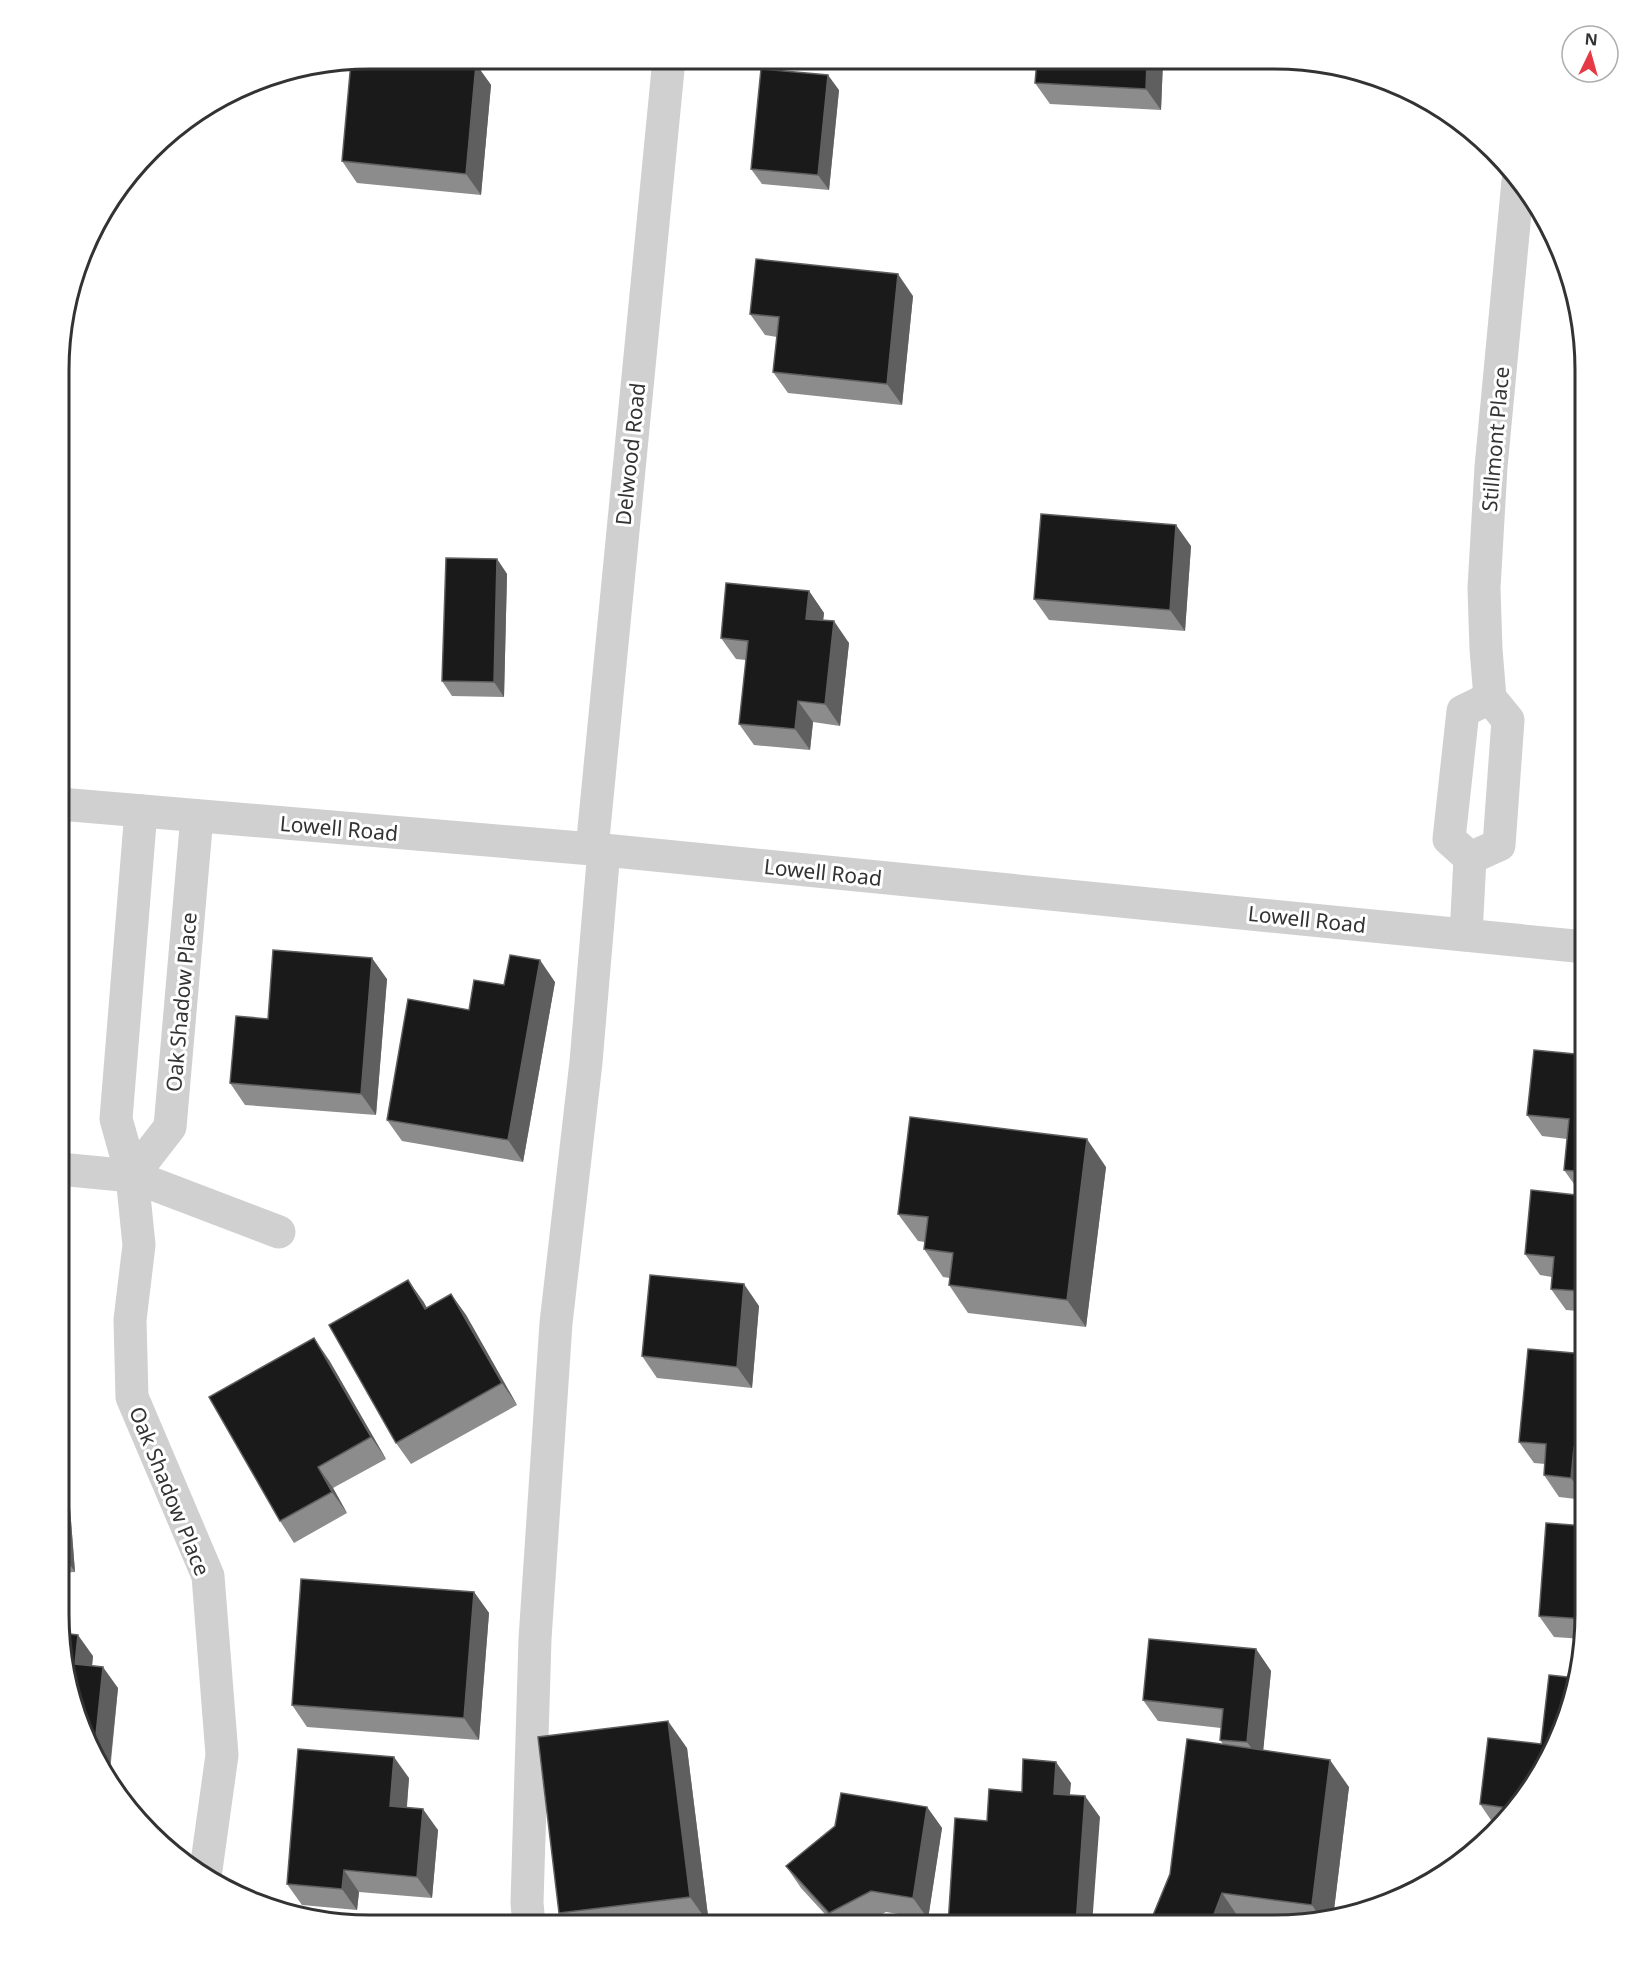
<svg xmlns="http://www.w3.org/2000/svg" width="1644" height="1984" viewBox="0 0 1644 1984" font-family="'Noto Sans',sans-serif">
<rect width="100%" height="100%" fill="#fff"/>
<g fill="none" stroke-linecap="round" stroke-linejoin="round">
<!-- minor -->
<g stroke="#d0d0d0" stroke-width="33">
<polyline points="60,804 604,850 1585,947"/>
<polyline points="141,811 116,1119 132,1176 139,1245 130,1320 132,1397 208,1576 222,1755 205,1877"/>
<polyline points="592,849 669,59"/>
<polyline points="1470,858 1499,845 1508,720 1490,698 1486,649 1484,588 1491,467 1518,181"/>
<polyline points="1470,858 1449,839 1463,711 1490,698"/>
<polyline points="1466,935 1470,858"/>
<polyline points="59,1169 132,1176 279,1232"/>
<polyline points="132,1176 170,1127 197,816"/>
<polyline points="529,1925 527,1903 535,1639 556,1323 586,1062 604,850"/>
</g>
</g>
<!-- wall -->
<g fill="#8c8c8c">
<polygon points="1163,61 1161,110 1050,104 1035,83"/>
<polygon points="476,64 491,85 481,195 357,183 342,161"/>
<polygon points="839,90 829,190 762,184 751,169"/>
<polygon points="913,296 902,405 788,393 773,372 777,337 765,335 750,314"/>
<polygon points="1191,546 1185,631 1049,620 1034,599"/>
<polygon points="497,559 507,574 504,697 452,696 442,681"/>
<polygon points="809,591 824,613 823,620 849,643 840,726 813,722 810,750 754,745 739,724 746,660 736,659 721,638"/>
<polygon points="387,979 376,1115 245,1105 230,1083"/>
<polygon points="555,982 523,1162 402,1141 387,1120 469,1010 504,985"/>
<polygon points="1585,1055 1585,1192 1579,1191 1564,1170 1567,1139 1542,1136 1527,1115"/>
<polygon points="1106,1167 1086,1327 968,1313 949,1285 950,1278 943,1277 924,1249 925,1242 918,1241 898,1214"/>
<polygon points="1585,1196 1585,1335 1577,1323 1578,1311 1566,1310 1551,1289 1552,1277 1540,1275 1525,1254"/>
<polygon points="451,1294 466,1315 517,1405 411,1464 396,1443 423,1301 427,1308"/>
<polygon points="759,1306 752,1388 657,1378 642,1356"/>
<polygon points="1585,1354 1585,1500 1559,1497 1544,1475 1545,1464 1534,1463 1519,1442"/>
<polygon points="329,1360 386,1459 333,1488 347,1513 294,1543 280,1521"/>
<polygon points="59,1446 66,1457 75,1572 59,1573"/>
<polygon points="1585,1526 1585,1635 1584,1639 1554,1637 1539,1616"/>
<polygon points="474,1592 489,1613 479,1740 307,1727 292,1705"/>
<polygon points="1256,1649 1271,1671 1263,1750 1349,1787 1333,1918 1294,1925 1273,1925 1241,1921 1239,1925 1149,1925 1223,1744 1220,1740 1221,1728 1158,1721 1143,1700"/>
<polygon points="93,1656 92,1666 118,1688 110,1772 112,1772 127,1793 126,1804 100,1770 69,1695"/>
<polygon points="1541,1744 1533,1787 1500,1826 1495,1826 1480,1804"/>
<polygon points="687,1748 709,1924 568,1925 559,1913"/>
<polygon points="409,1778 407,1807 438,1830 432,1898 359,1892 357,1910 302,1905 287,1884"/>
<polygon points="927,1807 942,1828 928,1919 886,1912 862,1925 835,1925 801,1888 786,1866"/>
</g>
<!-- shaded-wall -->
<g fill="#5f5f5f">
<polygon points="1147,61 1163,61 1161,110 1146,89"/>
<polygon points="476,64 491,85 481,195 466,174"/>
<polygon points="828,75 839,90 829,190 818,175"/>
<polygon points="898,274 913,296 902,405 887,384"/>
<polygon points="1176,525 1191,546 1185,631 1170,610"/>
<polygon points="497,559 507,574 504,697 494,682"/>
<polygon points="809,591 824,613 821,640 806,619"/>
<polygon points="834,621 849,643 840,726 825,704"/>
<polygon points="798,701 813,722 810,750 795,729"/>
<polygon points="372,958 387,979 376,1115 361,1094"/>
<polygon points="540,960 555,982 523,1162 508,1140"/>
<polygon points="1087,1139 1106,1167 1086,1327 1067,1300"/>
<polygon points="408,1280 423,1301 440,1331 425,1309"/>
<polygon points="744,1284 759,1306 752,1388 737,1367"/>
<polygon points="451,1294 466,1315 517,1405 502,1383"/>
<polygon points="314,1338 329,1360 386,1459 371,1437"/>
<polygon points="59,1446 66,1457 75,1572 60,1551 59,1538"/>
<polygon points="1574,1447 1585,1463 1585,1498 1571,1478"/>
<polygon points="318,1467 333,1488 347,1513 332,1492"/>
<polygon points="474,1592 489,1613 479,1740 464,1718"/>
<polygon points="78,1635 93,1656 90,1685 75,1664"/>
<polygon points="1256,1649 1271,1671 1262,1763 1247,1742"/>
<polygon points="103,1667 118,1688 109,1775 94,1754"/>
<polygon points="668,1721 687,1748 709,1924 690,1897"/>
<polygon points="394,1757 409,1778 405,1827 390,1806"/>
<polygon points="1330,1760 1349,1787 1333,1918 1322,1920 1312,1905"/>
<polygon points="1056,1762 1071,1783 1068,1815 1054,1794"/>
<polygon points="112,1772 127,1793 126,1804 111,1784"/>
<polygon points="1085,1796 1100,1817 1092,1925 1076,1925"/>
<polygon points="927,1807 942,1828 928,1919 913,1898"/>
<polygon points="423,1809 438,1830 432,1898 417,1877"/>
<polygon points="344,1870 359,1892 357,1910 342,1889"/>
<polygon points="1222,1893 1241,1921 1239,1925 1210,1925"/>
</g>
<!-- building -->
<g fill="#1a1a1a" stroke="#5f5f5f" stroke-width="1.5">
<polygon points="370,58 418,59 476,64 466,174 342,161 351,62"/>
<polygon points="1037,60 1147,61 1146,89 1035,83"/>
<polygon points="761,69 828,75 818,175 751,169"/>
<polygon points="756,259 898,274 887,384 773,372 779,317 750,314"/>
<polygon points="1041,514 1176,525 1170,610 1034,599"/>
<polygon points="446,558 497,559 494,682 442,681"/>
<polygon points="726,583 809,591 806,619 834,621 825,704 798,701 795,729 739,724 748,641 721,638"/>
<polygon points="273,950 372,958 361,1094 230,1083 236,1016 268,1019"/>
<polygon points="510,955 540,960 508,1140 387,1120 408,999 469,1010 474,980 504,985"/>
<polygon points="1534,1050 1585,1055 1585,1172 1564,1170 1569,1119 1527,1115"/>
<polygon points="910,1117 1087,1139 1067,1300 949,1285 953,1253 924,1249 928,1217 898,1214"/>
<polygon points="1531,1190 1585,1196 1585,1324 1577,1323 1580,1291 1551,1289 1554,1257 1525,1254"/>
<polygon points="650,1275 744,1284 737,1367 642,1356"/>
<polygon points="408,1280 425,1309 451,1294 502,1383 396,1443 329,1325"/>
<polygon points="314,1338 371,1437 318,1467 332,1492 280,1521 209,1397"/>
<polygon points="1528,1349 1585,1354 1585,1448 1574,1447 1571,1478 1544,1475 1546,1444 1519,1442"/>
<polygon points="1546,1523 1585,1526 1585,1619 1539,1616"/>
<polygon points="301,1579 474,1592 464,1718 292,1705"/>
<polygon points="61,1633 78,1635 75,1664 103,1667 94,1754 69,1695"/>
<polygon points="1149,1639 1256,1649 1247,1742 1220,1740 1223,1709 1143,1700"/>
<polygon points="1549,1675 1576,1678 1569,1714 1533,1787 1515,1809 1480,1804 1488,1738 1541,1744"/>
<polygon points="668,1721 690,1897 559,1913 538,1737"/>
<polygon points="1187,1739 1330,1760 1312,1905 1222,1893 1210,1925 1149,1925 1170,1874"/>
<polygon points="298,1749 394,1757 390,1806 423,1809 417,1877 344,1870 342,1889 287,1884"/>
<polygon points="1023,1759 1056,1762 1054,1794 1085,1796 1076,1925 948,1925 955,1818 987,1821 989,1789 1022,1792"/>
<polygon points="101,1771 112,1772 111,1784"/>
<polygon points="841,1793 927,1807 913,1898 871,1891 829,1913 786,1866 835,1826"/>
<polygon points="329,1921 381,1924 381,1925 349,1925"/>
</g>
<g text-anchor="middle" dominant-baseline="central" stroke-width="6" stroke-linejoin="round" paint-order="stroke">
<!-- street labels -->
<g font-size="21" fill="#333" stroke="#fff">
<text transform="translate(1495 439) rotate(-85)">Stillmont Place</text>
<text transform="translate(630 454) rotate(-84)">Delwood Road</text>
<text transform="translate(339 828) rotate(5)">Lowell Road</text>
<text transform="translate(823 872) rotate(6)">Lowell Road</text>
<text transform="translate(1307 919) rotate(6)">Lowell Road</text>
<text transform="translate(181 1002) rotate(-85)">Oak Shadow Place</text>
<text transform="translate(170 1491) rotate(68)">Oak Shadow Place</text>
</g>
</g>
<!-- crop -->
<path d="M0 0H1644V1984H0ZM370 69H1274A301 301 0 0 1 1575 370V1614A301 301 0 0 1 1274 1915H370A301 301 0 0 1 69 1614V370A301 301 0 0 1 370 69Z" fill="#fff" fill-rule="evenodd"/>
<path fill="none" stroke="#333" stroke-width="3" d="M370 69H1274A301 301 0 0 1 1575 370V1614A301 301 0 0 1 1274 1915H370A301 301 0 0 1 69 1614V370A301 301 0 0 1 370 69Z"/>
<!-- north arrow -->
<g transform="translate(1590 54) rotate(5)"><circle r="28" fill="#ffffff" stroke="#adadad" stroke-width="1.5"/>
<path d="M0-4.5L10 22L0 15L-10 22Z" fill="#e63946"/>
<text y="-9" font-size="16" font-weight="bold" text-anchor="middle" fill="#333333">N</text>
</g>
</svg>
